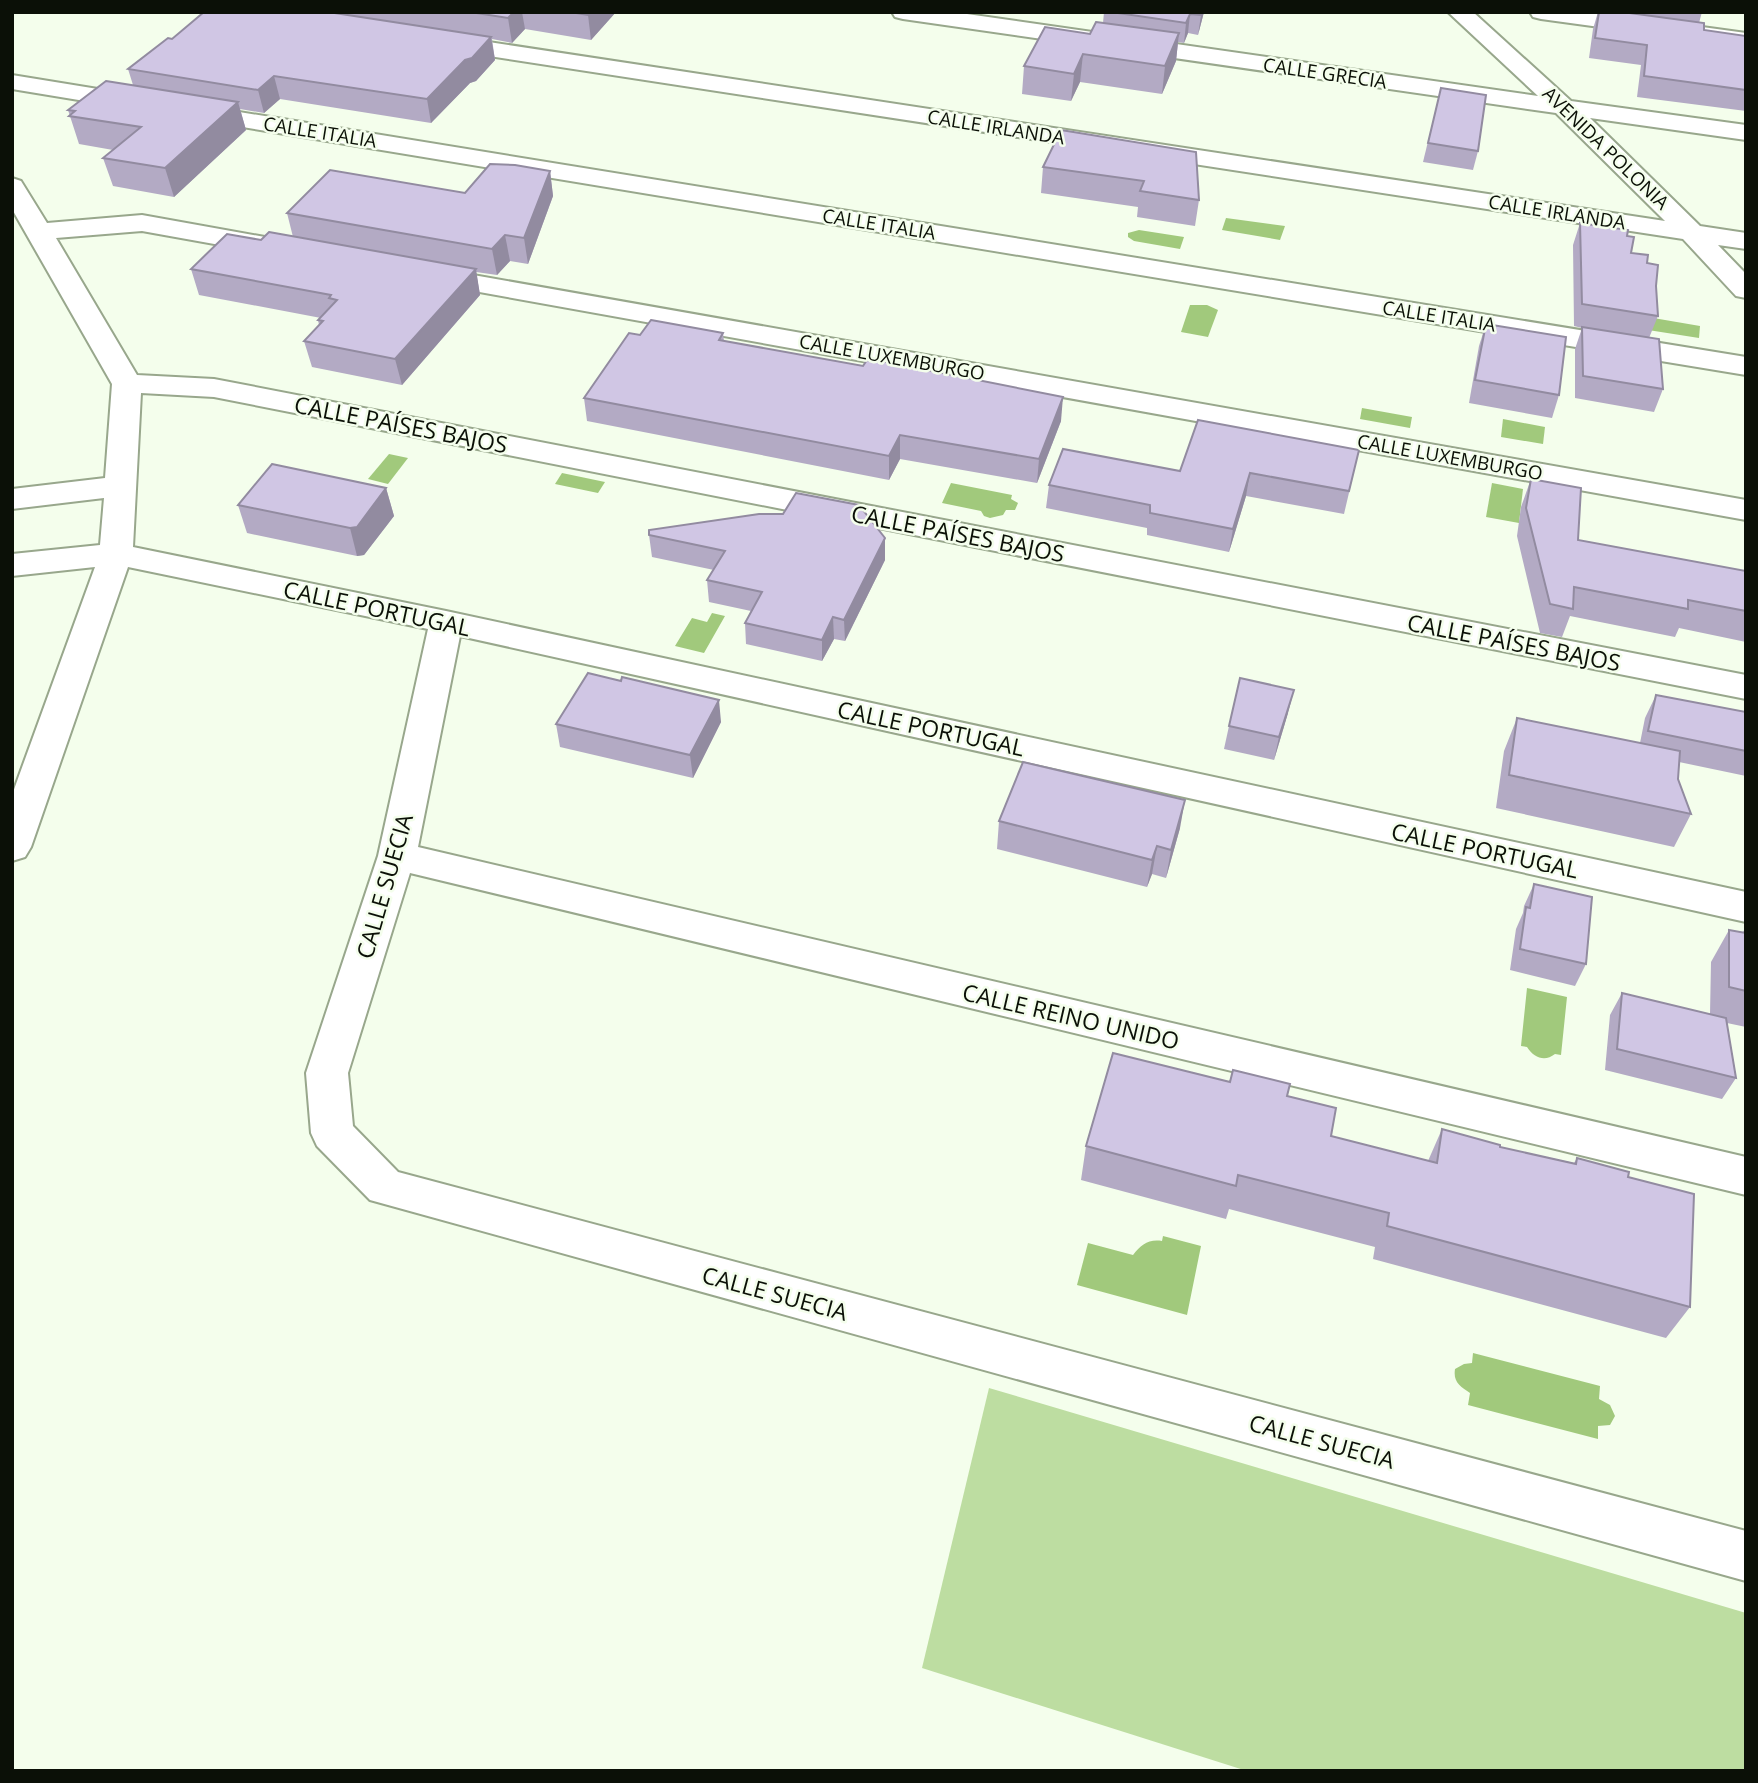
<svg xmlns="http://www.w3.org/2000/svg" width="1758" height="1783" viewBox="0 0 1758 1783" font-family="'Open Sans',sans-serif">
<rect width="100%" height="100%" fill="#f4feec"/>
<!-- green -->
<polygon fill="#bddda1" points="989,1388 1746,1613 1746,1771 1247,1771 922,1668"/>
<!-- water -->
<g fill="#a1c97c">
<polygon points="1226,218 1285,226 1280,240 1222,230"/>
<polygon points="1139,230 1184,237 1180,249 1134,241 1128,237 1128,233"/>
<polygon points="1190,305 1207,305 1218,310 1208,337 1181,332"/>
<polygon points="1630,314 1700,326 1699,338 1629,327"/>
<polygon points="1362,408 1412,417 1410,428 1360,419"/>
<polygon points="1503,419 1545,427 1543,444 1501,437"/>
<polygon points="389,454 408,458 388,484 368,479"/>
<polygon points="562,473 605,482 598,493 555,484"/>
<polygon points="951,483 1012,495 1011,499 1018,503 1015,510 1006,510 1003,515 990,518 984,516 981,511 942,503"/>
<polygon points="1492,483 1523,489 1519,523 1486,517"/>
<polygon points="712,613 725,616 704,653 675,646 692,618 707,622"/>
<path d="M1527 988 1567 997 1561 1055 1555 1054C1545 1062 1534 1058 1527 1047L1521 1046Z"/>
<path d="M1163 1236 1201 1246 1187 1315 1077 1285 1088 1243 1133 1255C1141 1245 1148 1239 1162 1241Z"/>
<path d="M1473 1353 1600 1386 1599 1399 1610 1405 1615 1416 1610 1425 1598 1426V1439L1468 1405 1470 1393C1460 1386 1453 1382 1455 1369L1464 1364 1472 1363Z"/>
</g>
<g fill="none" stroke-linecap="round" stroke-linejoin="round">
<!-- street casing -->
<g stroke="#98a78c" stroke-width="4">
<g id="street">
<polygon points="892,12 953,12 1538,96 1448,12 1473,12 1571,101 1746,125 1746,140 1590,118 1700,226 1746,233 1746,249 1718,245 1746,274 1746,298 1736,296 1683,239 443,49 435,47 431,42 435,37 443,35 1665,221 1556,113 903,19 895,17"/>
<polygon points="1530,12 1593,12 1746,33 1746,47 1541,19 1533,17"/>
<polygon points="12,75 1746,357 1746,375 12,89"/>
<polygon points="12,178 21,181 47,223 142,215 276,239 286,241 289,247 286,253 276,255 142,231 56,238 137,375 214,379 1746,675 1746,699 214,397 141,393 133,547 446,611 1746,892 1746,922 460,636 418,847 1746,1157 1746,1195 410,873 348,1073 353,1126 398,1172 1746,1531 1746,1581 370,1200 317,1146 311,1133 306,1073 378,856 428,629 128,567 31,847 25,857 12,861 12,795 95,567 12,576 12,554 100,545 104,498 12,509 12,489 105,478 112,384 12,209"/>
<polygon points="428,267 1746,500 1746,520 418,281 414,275 418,269"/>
</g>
</g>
<!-- street -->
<use href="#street" fill="#fff" fill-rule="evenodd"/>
</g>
<!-- wall -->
<g fill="#b3aac4">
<polygon points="204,12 616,12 591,40 525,29 512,43 492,39 495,60 476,81 470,83 431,123 280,99 264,113 240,109 246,130 174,197 113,186 103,158 113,150 79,144 68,110 133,85 128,69 172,39"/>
<polygon points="1104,12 1204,12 1198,35 1188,33 1184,43 1178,42 1176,61 1162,94 1080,82 1071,101 1022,94 1024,66 1090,34 1103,23"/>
<polygon points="1598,12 1702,12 1699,23 1704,30 1746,36 1746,111 1637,97 1641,65 1589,58 1593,29"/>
<polygon points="1441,88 1478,151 1473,170 1423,162"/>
<polygon points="1196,152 1199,200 1195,226 1137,217 1138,207 1041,193 1043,167"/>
<polygon points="550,171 553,196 528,264 510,261 497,275 476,272 480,295 402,385 312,367 304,341 319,325 318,320 321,318 199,295 191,269 261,240 293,237 287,213 465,193"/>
<polygon points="1580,223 1627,236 1631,253 1647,263 1656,286 1658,316 1649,338 1663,389 1654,412 1575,398 1575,349 1582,328 1574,326 1573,245"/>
<polygon points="1486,324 1559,395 1552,418 1469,403 1479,346"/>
<polygon points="723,333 724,341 1061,421 1037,483 900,459 889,480 587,421 584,398 640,335"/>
<polygon points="1359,450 1344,514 1246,496 1229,552 1147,535 1147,528 1046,508 1049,485 1180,471"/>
<polygon points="1531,479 1578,540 1746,571 1746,642 1679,628 1675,637 1570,616 1562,637 1540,633 1517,536 1521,507"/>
<polygon points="386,488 394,516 364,555 357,556 247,533 238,505"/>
<polygon points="649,535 885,538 885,560 845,641 834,639 822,661 746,644 745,623 751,611 709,602 707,580 714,570 652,557"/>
<polygon points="1656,695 1746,712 1746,776 1679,762 1678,779 1691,814 1674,847 1496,808 1504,751 1517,718 1640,743 1645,718"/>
<polygon points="1288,713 1274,760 1224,749 1229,726"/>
<polygon points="721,722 693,778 560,747 556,724"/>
<polygon points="999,821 1180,828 1166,878 1152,874 1147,887 997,849"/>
<polygon points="1534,884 1586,964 1575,986 1510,970 1516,929 1523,913 1524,906"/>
<polygon points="1746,927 1746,1027 1727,1023 1736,1078 1722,1099 1605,1070 1610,1015 1622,993 1710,1014 1711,962 1729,930 1743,932"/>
<polygon points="1287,1096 1331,1136 1428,1161 1442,1129 1500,1147 1574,1163 1577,1158 1628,1177 1690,1307 1666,1338 1373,1259 1375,1247 1229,1209 1226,1219 1081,1180 1086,1146"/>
</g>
<!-- shaded-wall -->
<g fill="#928ba0">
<polygon points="514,12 522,12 525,29 512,43 508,18"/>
<polygon points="591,12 616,12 591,40 588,15"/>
<polygon points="1201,12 1204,12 1198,35 1201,15"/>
<polygon points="1190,14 1188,33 1184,43 1186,23"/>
<polygon points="1179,33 1176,61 1162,94 1165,66"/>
<polygon points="491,37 495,60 476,81 470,83 431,123 427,99 465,60"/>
<polygon points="1083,54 1080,82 1071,101 1074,74"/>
<polygon points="274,76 280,99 264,113 258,90"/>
<polygon points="238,102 246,130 174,197 165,168"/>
<polygon points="550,171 553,196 528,264 524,238"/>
<polygon points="505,235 510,261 497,275 492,249"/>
<polygon points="476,269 480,295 402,385 395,359"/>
<polygon points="1063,397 1061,421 1037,483 1039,459"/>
<polygon points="900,435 900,459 889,480 889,456"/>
<polygon points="1250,473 1246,496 1229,552 1233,529"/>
<polygon points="386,488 394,516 364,555 357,556 350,528"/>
<polygon points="885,538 885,560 845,641 844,620"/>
<polygon points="833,617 834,639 822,661 822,640"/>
<polygon points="1294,690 1288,713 1274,760 1279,737"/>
<polygon points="719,700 721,722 693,778 690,755"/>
<polygon points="1185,800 1180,828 1166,878 1171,850"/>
<polygon points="1157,846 1152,874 1147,887 1152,860"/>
</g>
<!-- building -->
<g fill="#d0c6e4" stroke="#928ba0" stroke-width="2">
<polygon points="204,12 328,12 491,37 472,58 465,60 427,99 274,76 258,90 128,69 168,38 172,39"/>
<polygon points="470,12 514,12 508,18"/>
<polygon points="570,12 591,12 588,15"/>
<polygon points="1111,12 1201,12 1201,15 1190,14 1186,23"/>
<polygon points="1599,12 1622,12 1704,23 1704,30 1746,36 1746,90 1644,76 1647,45 1595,38"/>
<polygon points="1096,22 1179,33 1165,66 1083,54 1074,74 1024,66 1045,27 1090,34"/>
<polygon points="106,81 238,102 165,168 103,158 141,127 69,116 75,111 68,110"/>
<polygon points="1441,88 1486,95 1478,151 1428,143"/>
<polygon points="1061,130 1196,152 1199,200 1140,191 1144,181 1043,167"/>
<polygon points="490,164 515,165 550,171 524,238 505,235 492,249 287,213 330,170 465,193"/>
<polygon points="1580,223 1628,230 1627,236 1634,237 1631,253 1648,255 1647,263 1658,265 1656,286 1658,316 1582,304"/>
<polygon points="269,232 476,269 395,359 304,341 323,321 318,320 337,300 329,298 331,295 191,269 227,234 261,240"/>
<polygon points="651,320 723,333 719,340 863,366 867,360 887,362 1063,397 1039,459 900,435 889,456 584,398 629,333 640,335"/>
<polygon points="1486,324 1566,337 1559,395 1475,380"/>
<polygon points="1582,327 1659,339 1663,389 1583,376"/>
<polygon points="1198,420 1359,450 1349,491 1250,473 1233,529 1150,513 1150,505 1049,485 1063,449 1180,471"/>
<polygon points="272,464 386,488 357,527 350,528 238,505"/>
<polygon points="1531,479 1581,488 1578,540 1746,571 1746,611 1688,600 1688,609 1574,587 1573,609 1550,604 1526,508"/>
<polygon points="796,493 859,505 885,538 844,620 833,617 822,640 745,623 762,592 707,580 725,551 649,535 649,530 759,514 783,514"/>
<polygon points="588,673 621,681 622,677 719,700 690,755 556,724"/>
<polygon points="1240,678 1294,690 1279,737 1229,726"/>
<polygon points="1656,695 1746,712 1746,751 1648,731"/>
<polygon points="1517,718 1680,751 1678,779 1691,814 1509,775"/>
<polygon points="1023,762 1185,800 1171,850 1157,846 1152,860 999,821"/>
<polygon points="1534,884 1592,897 1586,964 1520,949 1526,907 1530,908"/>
<polygon points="1729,930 1746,933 1746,991 1729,987"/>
<polygon points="1622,993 1726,1018 1736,1078 1617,1049"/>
<polygon points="1113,1053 1230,1082 1233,1070 1290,1084 1287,1096 1336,1108 1331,1136 1437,1163 1442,1129 1500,1145 1500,1147 1576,1164 1577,1158 1629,1172 1628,1177 1694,1194 1690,1307 1387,1226 1389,1213 1238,1175 1236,1186 1086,1146"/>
</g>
<g text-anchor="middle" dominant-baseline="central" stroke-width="5" stroke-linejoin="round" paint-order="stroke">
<!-- far-street labels -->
<g font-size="19" fill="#0b1007" stroke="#f4feec">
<text transform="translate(1325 73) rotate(8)">CALLE GRECIA</text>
<text transform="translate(996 127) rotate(9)">CALLE IRLANDA</text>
<text transform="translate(320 132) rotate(9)">CALLE ITALIA</text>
<text transform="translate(1606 148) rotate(44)">AVENIDA POLONIA</text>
<text transform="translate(1557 212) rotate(9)">CALLE IRLANDA</text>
<text transform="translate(879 224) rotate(9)">CALLE ITALIA</text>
<text transform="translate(1439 316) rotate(9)">CALLE ITALIA</text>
<text transform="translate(892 357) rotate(10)">CALLE LUXEMBURGO</text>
<text transform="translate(1450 457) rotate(10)">CALLE LUXEMBURGO</text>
</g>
<!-- street labels -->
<g font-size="23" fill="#0b1007" stroke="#f4feec">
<text transform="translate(401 424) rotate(11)">CALLE PAÍSES BAJOS</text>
<text transform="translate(958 533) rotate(11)">CALLE PAÍSES BAJOS</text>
<text transform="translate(377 608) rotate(12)">CALLE PORTUGAL</text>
<text transform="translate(1514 642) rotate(11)">CALLE PAÍSES BAJOS</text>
<text transform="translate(931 728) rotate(12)">CALLE PORTUGAL</text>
<text transform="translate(1485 850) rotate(12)">CALLE PORTUGAL</text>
<text transform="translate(384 886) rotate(-74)">CALLE SUECIA</text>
<text transform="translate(1071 1016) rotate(13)">CALLE REINO UNIDO</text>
<text transform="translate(775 1293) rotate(15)">CALLE SUECIA</text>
<text transform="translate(1322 1441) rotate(15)">CALLE SUECIA</text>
</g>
</g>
<!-- border -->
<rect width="1758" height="1783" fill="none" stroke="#0b1007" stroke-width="28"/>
</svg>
